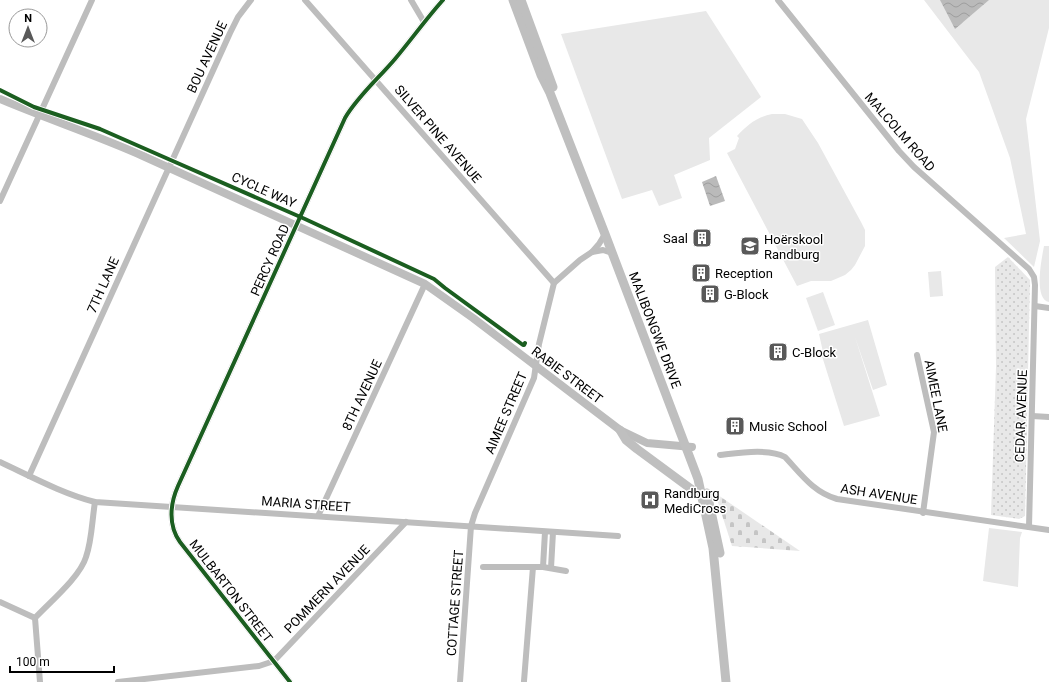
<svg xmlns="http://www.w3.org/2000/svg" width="1049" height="682" viewBox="0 0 1049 682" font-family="Roboto,sans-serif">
<defs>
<pattern id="grass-dots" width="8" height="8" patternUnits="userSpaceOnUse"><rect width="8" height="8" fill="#e8e8e8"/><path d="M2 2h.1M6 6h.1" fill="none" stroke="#c5c5c5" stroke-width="1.8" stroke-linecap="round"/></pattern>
<pattern id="cemetery-stones" width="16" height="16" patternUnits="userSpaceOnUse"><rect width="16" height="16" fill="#e8e8e8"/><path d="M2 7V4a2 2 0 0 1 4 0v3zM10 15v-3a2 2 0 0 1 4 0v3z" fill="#c5c5c5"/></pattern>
<pattern id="water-waves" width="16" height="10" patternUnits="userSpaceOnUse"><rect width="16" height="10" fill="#bababa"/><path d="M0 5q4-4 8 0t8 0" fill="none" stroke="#9e9e9e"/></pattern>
</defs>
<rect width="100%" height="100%" fill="#fff"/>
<!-- grass -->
<polygon fill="url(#grass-dots)" points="1008,257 1030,280 1025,516 1019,519 991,515 996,367 995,267"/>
<!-- cemetery -->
<polygon fill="url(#cemetery-stones)" points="715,493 800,551 732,546"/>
<!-- green -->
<g fill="#e8e8e8">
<polygon points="924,0 1049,0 1049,28 1026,119 1040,241 1034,267 1004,238 1026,234 1010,158 979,72"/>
<polygon points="706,11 761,97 709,138 710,160 674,175 682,198 659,206 652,190 622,199 561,34"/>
<path d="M772 114H785L802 119 818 143 861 222 865 230V246L855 265 851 270 845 275 831 281H811L797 286 727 153 735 149 739 138 737 136C747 125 757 117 772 114Z"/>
<path d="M1044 246H1049V302C1033 299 1042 257 1044 246Z"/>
<polygon points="941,271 943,296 930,297 928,272"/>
<polygon points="823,292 835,325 818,331 806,298"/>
<polygon points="868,320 887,385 873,390 855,337 880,416 844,426 821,353 823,352 819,334"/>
<polygon points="989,528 1022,532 1020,538 1018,587 983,581"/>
</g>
<!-- water -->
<g fill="url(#water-waves)">
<polygon points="940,0 989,0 955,29"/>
<polygon points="716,176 725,201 710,206 702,182"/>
</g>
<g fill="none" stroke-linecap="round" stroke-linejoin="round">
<!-- minor -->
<g stroke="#bdbdbd" stroke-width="6">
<polyline points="305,0 554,283"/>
<polyline points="411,0 424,22"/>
<polyline points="778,0 899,151 914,167 1029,269 1034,277 1035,285 1029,527"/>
<polyline points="0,201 92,0"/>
<polyline points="592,252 603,250 612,253"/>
<polyline points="1035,306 1049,308"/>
<polyline points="917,355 934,432 923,513"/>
<polyline points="1032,416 1049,417"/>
<path d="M720 455C738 453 769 448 785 457 801 474 813 492 837 499L1049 530"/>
<path d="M0 462C30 476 63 494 95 502L618 536"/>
<polyline points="29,476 230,33 238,17 251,0"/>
<polyline points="318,516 425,284"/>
<polyline points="483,567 543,567 566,571"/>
<polyline points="543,567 545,532"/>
<polyline points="551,568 553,532"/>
<polyline points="0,602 35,618"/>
<polyline points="524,681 533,567"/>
<path d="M40 682 35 618C50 602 80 577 86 557 92 540 92 520 95 502"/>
<polyline points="118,682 259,666 274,661 406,522"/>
<path d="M290 682 180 542C168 525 170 504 178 486L345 118C358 96 378 79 395 59 411 40 426 19 443 0"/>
<polyline points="460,682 471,526 475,513 534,378 539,344 554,283 580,260 592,252 599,244 605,234"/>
</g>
<!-- tertiary -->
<path stroke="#bdbdbd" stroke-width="8" d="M0 99C47 119 96 135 143 156L425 284 473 318 620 430 647 443 692 447"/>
<!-- secondary -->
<g stroke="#bfbfbf" stroke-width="9">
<polyline points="513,0 541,75 550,93 605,234 698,479 713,548 726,682"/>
<polyline points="521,0 553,87"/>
<polyline points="620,430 626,440 637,449 702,497"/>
<polyline points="707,493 720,553"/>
</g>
<!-- cycleway casing -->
<g stroke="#fff" stroke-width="6">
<g id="cycleway">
<polyline points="0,90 34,107 100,129 166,158 305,219 434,279 445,288 523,345 524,345 525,343"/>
<path d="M290 682 180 542C168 525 170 504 178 486L345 118C358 96 378 79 395 59 411 40 426 19 443 0"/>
</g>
</g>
<!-- cycleway -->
<use href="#cycleway" stroke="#1b5e20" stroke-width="4"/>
</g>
<!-- icons -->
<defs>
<g id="building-square" transform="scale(1)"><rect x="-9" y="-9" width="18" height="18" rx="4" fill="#595959" stroke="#fff"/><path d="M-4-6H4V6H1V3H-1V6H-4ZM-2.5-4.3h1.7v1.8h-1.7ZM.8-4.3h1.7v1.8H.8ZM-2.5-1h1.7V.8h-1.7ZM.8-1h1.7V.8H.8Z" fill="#fff"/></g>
<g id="school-square" transform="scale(1)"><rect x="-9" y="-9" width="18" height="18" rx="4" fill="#595959" stroke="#fff"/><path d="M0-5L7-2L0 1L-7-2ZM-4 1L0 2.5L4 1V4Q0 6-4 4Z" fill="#fff"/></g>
<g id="hospital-square" transform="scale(1)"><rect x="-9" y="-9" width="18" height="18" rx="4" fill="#595959" stroke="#fff"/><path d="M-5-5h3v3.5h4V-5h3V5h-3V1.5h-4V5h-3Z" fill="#fff"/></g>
</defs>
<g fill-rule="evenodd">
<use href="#building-square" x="702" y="238"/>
<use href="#school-square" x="750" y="246"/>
<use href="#building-square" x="701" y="273"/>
<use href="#building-square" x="710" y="294"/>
<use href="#building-square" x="778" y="352"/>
<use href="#building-square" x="735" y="426"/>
<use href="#hospital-square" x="650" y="500"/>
</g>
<g text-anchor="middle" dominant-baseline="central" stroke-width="3" stroke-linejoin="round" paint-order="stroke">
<!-- street labels -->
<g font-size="13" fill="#000" stroke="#fff">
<text transform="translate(207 57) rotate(-65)">BOU AVENUE</text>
<text transform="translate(900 132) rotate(49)">MALCOLM ROAD</text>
<text transform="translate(438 134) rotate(49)">SILVER PINE AVENUE</text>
<text transform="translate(264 190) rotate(24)">CYCLE WAY</text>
<text transform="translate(270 260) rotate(-66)">PERCY ROAD</text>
<text transform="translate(103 285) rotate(-66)">7TH LANE</text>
<text transform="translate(655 330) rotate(69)">MALIBONGWE DRIVE</text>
<text transform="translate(567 375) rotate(37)">RABIE STREET</text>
<text transform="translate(362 395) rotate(-65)">8TH AVENUE</text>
<text transform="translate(936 396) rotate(79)">AIMEE LANE</text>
<text transform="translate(506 413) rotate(-67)">AIMEE STREET</text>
<text transform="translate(1021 416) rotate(-88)">CEDAR AVENUE</text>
<text transform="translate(879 494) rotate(9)">ASH AVENUE</text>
<text transform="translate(306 504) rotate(4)">MARIA STREET</text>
<text transform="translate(327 589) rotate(-46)">POMMERN AVENUE</text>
<text transform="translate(231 591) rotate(52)">MULBARTON STREET</text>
<text transform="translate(455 603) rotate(-86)">COTTAGE STREET</text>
</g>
<!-- poi labels -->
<g font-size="13" fill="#000" stroke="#fff" text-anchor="start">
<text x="688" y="238" text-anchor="end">Saal</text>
<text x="764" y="239">Hoërskool<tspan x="764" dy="15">Randburg</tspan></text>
<text x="715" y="273">Reception</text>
<text x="724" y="294">G-Block</text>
<text x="792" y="352">C-Block</text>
<text x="749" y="426">Music School</text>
<text x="664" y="493">Randburg<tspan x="664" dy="15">MediCross</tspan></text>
</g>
</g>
<!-- north arrow -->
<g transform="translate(28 28)"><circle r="19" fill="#ffffff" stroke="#999999"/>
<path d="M0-3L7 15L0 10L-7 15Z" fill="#595959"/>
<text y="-6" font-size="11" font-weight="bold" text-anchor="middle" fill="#000000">N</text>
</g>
<!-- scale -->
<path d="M10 666v6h104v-6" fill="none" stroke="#000000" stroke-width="2"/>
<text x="16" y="666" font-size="12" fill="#000000" stroke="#ffffff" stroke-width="3" paint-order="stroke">100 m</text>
</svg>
